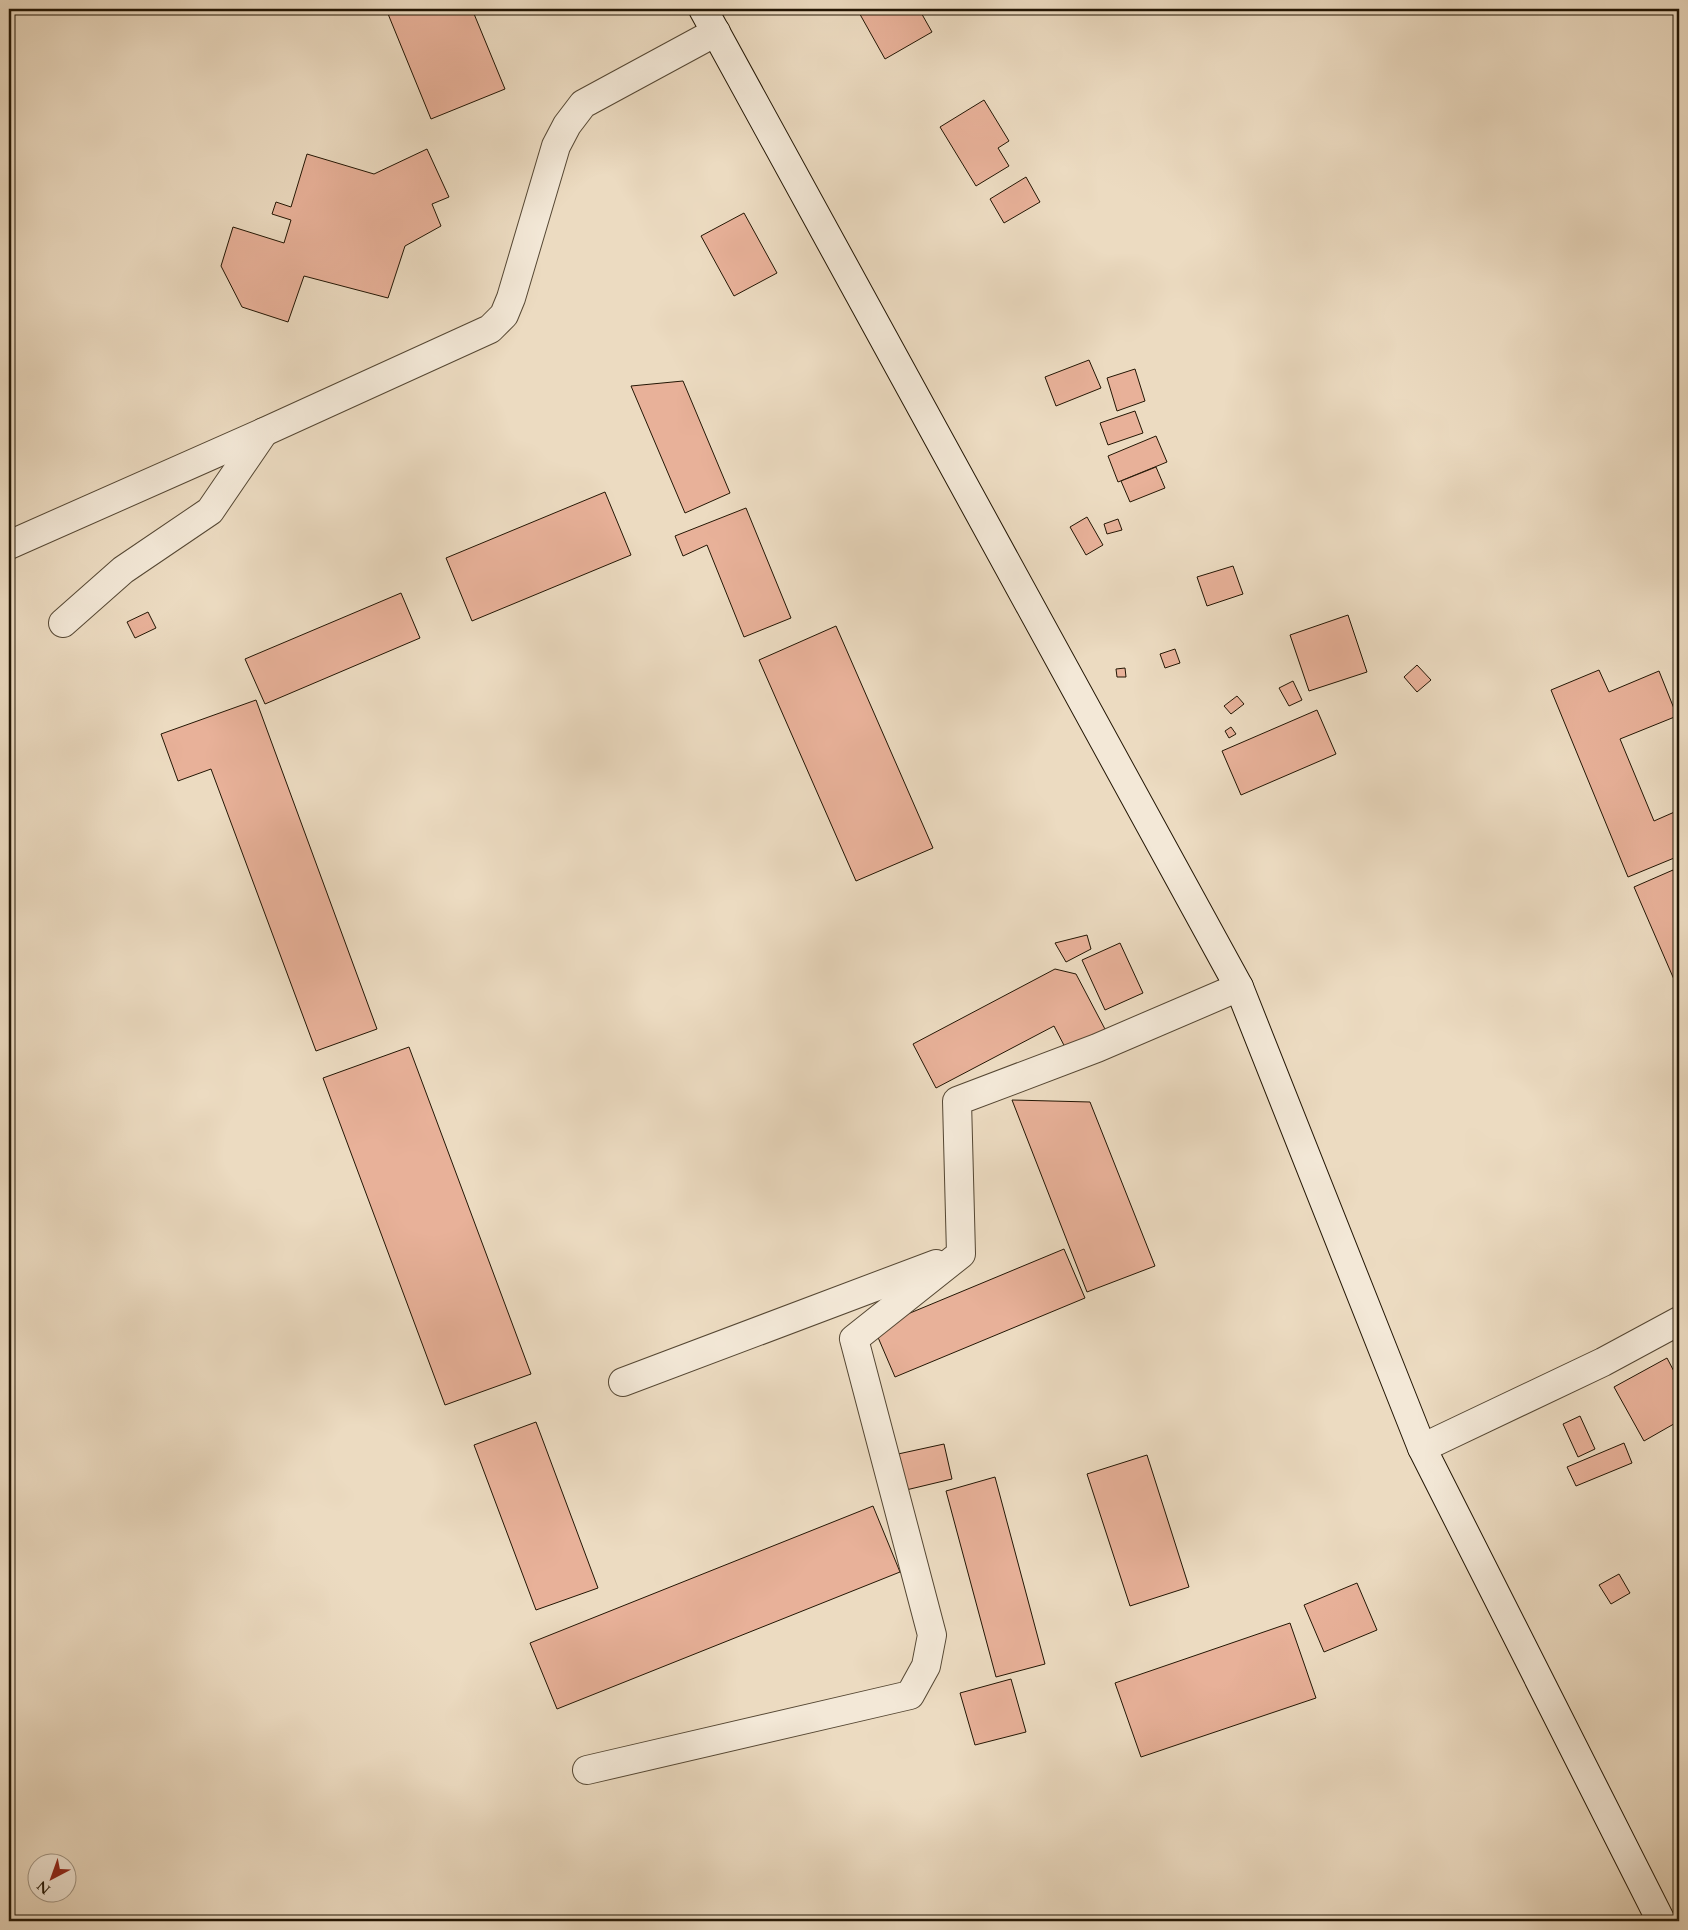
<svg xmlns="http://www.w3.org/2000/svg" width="1688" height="1930" viewBox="0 0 1688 1930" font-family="Cardo,serif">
<rect width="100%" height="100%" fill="#ecdbc1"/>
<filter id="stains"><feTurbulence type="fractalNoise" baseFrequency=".004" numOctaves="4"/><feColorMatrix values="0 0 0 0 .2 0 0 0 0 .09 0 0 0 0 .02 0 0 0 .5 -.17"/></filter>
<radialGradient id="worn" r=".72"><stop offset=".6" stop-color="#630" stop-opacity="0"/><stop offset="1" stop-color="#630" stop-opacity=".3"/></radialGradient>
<!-- building -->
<g fill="#e8b199" stroke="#231604">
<polygon points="386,9 472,9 505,89 431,119"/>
<polygon points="857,9 919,9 932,32 885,59"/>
<polygon points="984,100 1009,141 998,148 1009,166 976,186 940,127"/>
<polygon points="427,149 449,197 432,204 441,226 405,246 388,298 304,276 288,322 242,307 221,266 233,227 284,243 291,220 272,214 276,202 291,207 307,154 374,174"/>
<polygon points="1026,177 1040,202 1004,223 990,199"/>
<polygon points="744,213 777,273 734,296 701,236"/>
<polygon points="1089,360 1101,388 1056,406 1045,377"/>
<polygon points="1135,369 1145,401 1117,411 1107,378"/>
<polygon points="683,381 730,493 685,513 631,386"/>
<polygon points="1135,411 1143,433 1108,445 1100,423"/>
<polygon points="1156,436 1167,462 1118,482 1108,456"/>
<polygon points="1156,467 1165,488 1130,502 1121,481"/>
<polygon points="605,492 631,555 472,621 446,558"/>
<polygon points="746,508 791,618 744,637 707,545 683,556 675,536"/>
<polygon points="1087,517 1103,545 1086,555 1070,527"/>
<polygon points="1118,519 1122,530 1107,534 1104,524"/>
<polygon points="1233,566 1243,594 1207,606 1197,577"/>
<polygon points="401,593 420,638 265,704 245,659"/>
<polygon points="148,612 156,628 135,638 127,622"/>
<polygon points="1348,615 1367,672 1309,691 1290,635"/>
<polygon points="836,626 933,848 856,881 759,660"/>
<polygon points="1175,649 1180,663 1165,668 1160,654"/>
<polygon points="1417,665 1431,680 1417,692 1404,677"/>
<polygon points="1125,668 1126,677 1117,677 1116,669"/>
<polygon points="1599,670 1609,692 1659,671 1677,716 1620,739 1654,821 1679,810 1679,856 1628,877 1551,690"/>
<polygon points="1293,681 1302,700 1289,706 1279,688"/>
<polygon points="1237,696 1244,704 1231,714 1224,706"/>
<polygon points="256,700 377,1029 316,1051 211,769 178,781 161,734"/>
<polygon points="1317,710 1336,754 1241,795 1222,751"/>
<polygon points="1231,727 1236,734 1229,738 1225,731"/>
<polygon points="1673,870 1679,884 1679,991 1634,887"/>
<polygon points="1087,935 1091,949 1066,962 1055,943"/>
<polygon points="1120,943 1143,993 1105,1010 1082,960"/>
<polygon points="1055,969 1076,974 1106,1031 1067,1051 1054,1026 936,1088 913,1044"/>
<polygon points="409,1047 531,1374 445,1405 323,1078"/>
<polygon points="1012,1100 1090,1102 1155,1266 1087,1292"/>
<polygon points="1064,1249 1085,1298 895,1377 874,1328"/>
<polygon points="1667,1358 1679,1381 1679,1421 1644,1441 1614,1387"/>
<polygon points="1580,1416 1595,1449 1578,1457 1563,1424"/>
<polygon points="536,1422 598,1588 536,1610 474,1445"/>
<polygon points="1624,1443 1632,1463 1576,1486 1567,1467"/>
<polygon points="944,1444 952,1479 906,1490 898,1454"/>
<polygon points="1147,1455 1189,1587 1130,1606 1087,1474"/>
<polygon points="995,1477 1045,1664 996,1677 946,1491"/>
<polygon points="873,1506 900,1572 557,1709 530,1643"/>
<polygon points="1619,1574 1630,1593 1611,1604 1599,1585"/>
<polygon points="1357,1583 1377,1630 1324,1652 1304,1605"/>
<polygon points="1290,1623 1316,1698 1141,1757 1115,1683"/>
<polygon points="1011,1679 1026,1732 975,1745 960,1693"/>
</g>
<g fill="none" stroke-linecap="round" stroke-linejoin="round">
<!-- minor casing -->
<g stroke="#554733" stroke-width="30">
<g id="minor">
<polyline points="9,545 264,432 490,329 504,315 511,298 556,146 567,125 583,104 716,32"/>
<polyline points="63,623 123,570 210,511 264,432"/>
<polyline points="623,1382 936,1264"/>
<polyline points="1422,1448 1603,1362 1679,1321"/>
<polyline points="587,1770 910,1695 926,1666 932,1635 854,1339 961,1254 957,1101 1097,1048 1239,987"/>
</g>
</g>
<!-- secondary casing -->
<g stroke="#231604" stroke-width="30">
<polyline id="secondary" points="703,9 1239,987 1422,1448 1661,1921"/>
</g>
<!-- minor -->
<use href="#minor" stroke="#f3e8d7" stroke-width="28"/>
<!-- secondary -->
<use href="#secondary" stroke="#f3e8d7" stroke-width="28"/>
</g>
<!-- margin -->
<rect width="1688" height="1930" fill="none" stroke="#ecdbc1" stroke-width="30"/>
<rect x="10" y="10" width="1668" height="1910" fill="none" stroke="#231604" stroke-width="2.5"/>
<rect x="15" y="15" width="1658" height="1900" fill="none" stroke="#231604"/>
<!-- north arrow -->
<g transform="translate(52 1878) rotate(221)"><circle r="24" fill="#f3e8d7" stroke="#a09483"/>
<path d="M0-4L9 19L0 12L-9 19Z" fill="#8f2418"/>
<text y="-8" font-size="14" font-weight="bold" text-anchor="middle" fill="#231604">N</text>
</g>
<rect width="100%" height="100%" filter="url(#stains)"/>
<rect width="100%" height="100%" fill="url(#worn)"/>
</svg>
